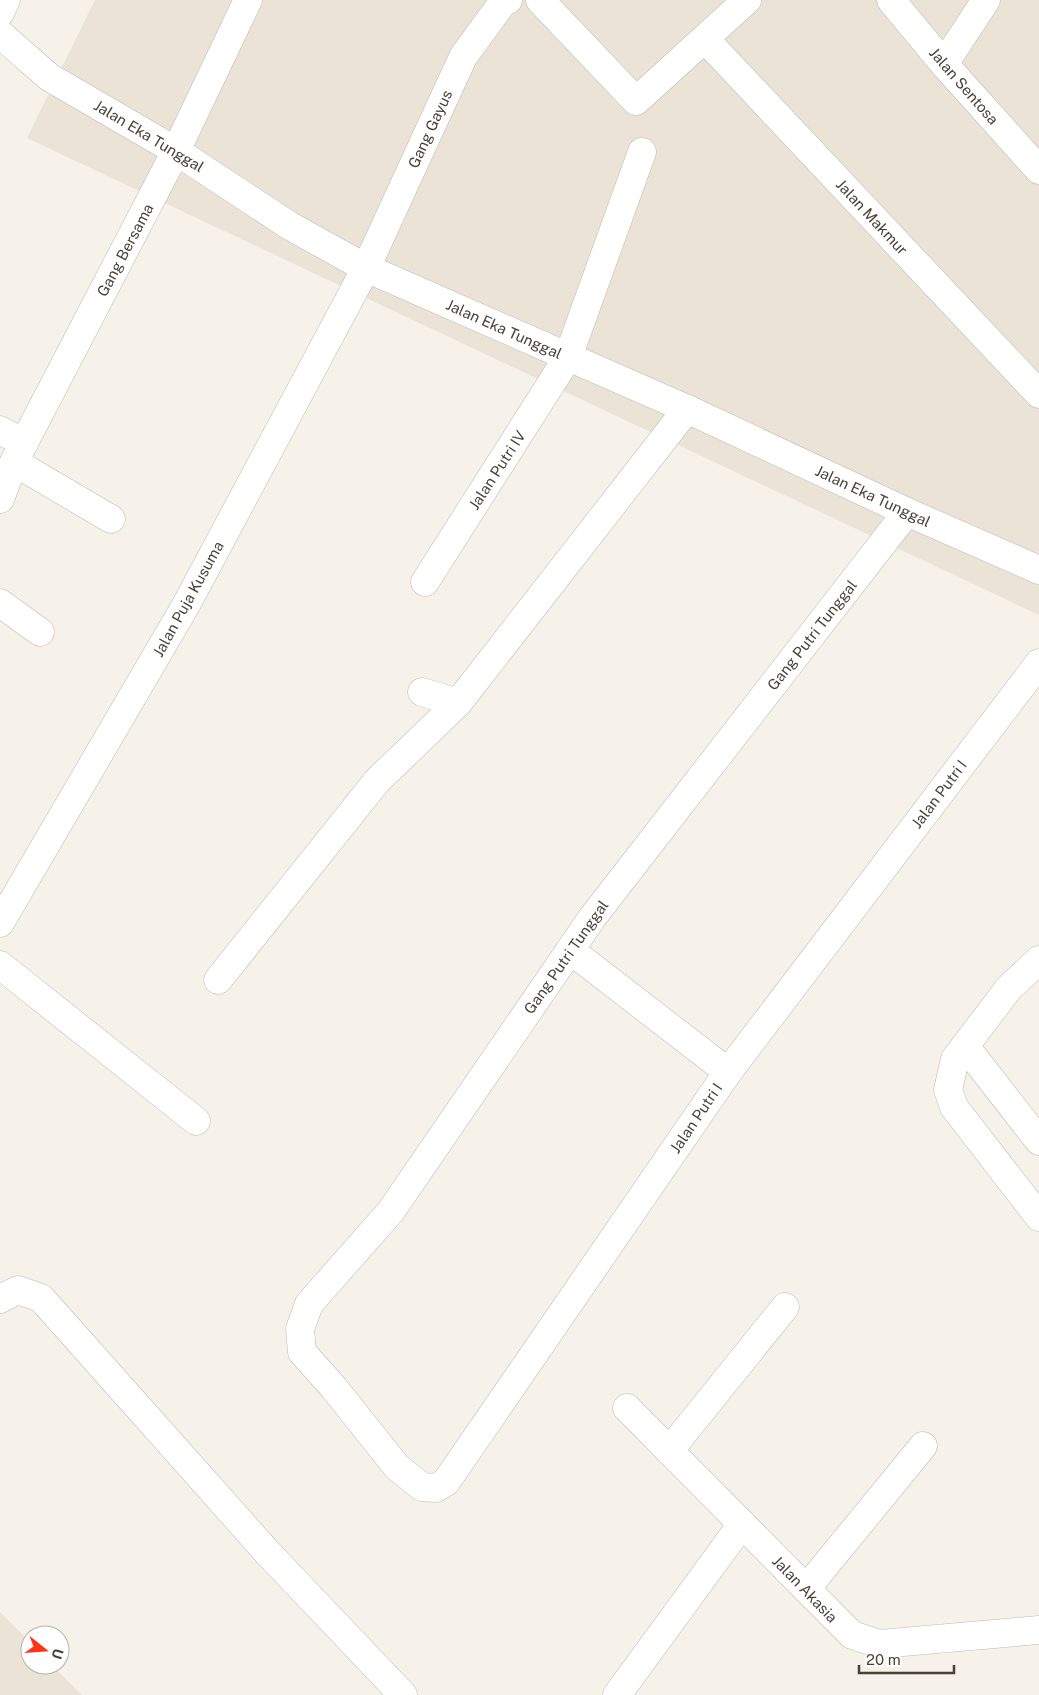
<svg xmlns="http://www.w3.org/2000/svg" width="1039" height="1695" viewBox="0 0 1039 1695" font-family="'Public Sans',sans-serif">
<rect width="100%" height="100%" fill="#f6f1e9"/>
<!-- residential -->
<g fill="#eae3d6">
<polygon points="95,0 1039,0 1039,615 27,138"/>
<polygon points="0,1612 30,1642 30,1665 52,1665 82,1695 0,1695"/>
</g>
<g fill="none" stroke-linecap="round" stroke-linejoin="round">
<!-- minor casing -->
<g stroke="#c2b9aa" stroke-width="29">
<g id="minor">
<polyline points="540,0 636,101 747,0"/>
<polyline points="891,0 944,64 1039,170"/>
<polyline points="0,13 6,0"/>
<polyline points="0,34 49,77 176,151 290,226 366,268 687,409 907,512 1039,570"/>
<polyline points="706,40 1039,394"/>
<polyline points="944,64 986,0"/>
<polyline points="0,430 24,443"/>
<polyline points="14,462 111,519"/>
<polyline points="0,499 14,462 176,151 248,0"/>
<polyline points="907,512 592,918 391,1211 309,1304 300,1329 302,1352 334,1388 397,1467 422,1487 436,1488 446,1482 728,1072 1039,663"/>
<polyline points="425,582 568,357 642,152"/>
<polyline points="0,603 40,632"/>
<polyline points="422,692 458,703"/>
<polyline points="0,923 186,605 366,268 463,57 503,2 508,0"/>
<polyline points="570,950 728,1072"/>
<polyline points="1039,960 1009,988 955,1059 948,1090 954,1107 1039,1217"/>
<polyline points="0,965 196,1121"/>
<polyline points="218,980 377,781 458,703 687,409"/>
<polyline points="965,1046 1039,1141"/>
<polyline points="0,1299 18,1290 41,1298 267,1552 403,1695"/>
<polyline points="627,1408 852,1635 880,1644 1039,1630"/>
<polyline points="669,1451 785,1307"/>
<polyline points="806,1589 923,1446"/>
<polyline points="617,1695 742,1524"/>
</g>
</g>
<!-- minor -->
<use href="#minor" stroke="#fff" stroke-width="28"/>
</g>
<g text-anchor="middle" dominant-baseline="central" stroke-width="4.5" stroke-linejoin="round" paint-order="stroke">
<!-- street labels -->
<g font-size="15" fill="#4a4236" stroke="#fff">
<text transform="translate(964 86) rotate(49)">Jalan Sentosa</text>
<text transform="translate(430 129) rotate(-65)">Gang Gayus</text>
<text transform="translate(149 136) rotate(31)">Jalan Eka Tunggal</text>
<text transform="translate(872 217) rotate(47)">Jalan Makmur</text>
<text transform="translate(125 250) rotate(-62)">Gang Bersama</text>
<text transform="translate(504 329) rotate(24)">Jalan Eka Tunggal</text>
<text transform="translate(497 470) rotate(-57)">Jalan Putri IV</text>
<text transform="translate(873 496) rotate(25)">Jalan Eka Tunggal</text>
<text transform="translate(188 599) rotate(-61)">Jalan Puja Kusuma</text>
<text transform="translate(812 635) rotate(-52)">Gang Putri Tunggal</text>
<text transform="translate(939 794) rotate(-53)">Jalan Putri I</text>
<text transform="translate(566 957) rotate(-55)">Gang Putri Tunggal</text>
<text transform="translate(696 1118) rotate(-56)">Jalan Putri I</text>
<text transform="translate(805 1589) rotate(46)">Jalan Akasia</text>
</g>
</g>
<!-- north arrow -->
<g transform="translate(45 1650) rotate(107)"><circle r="24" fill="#ffffff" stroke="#b7b3af"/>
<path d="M0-4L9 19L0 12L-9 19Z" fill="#ff3317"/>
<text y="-8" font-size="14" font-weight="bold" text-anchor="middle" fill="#4a4236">U</text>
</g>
<!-- scale -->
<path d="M859 1665v8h95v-8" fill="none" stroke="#4a4236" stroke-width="2.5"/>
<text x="866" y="1665" font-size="15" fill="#4a4236" stroke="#ffffff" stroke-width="4" paint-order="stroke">20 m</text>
</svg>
